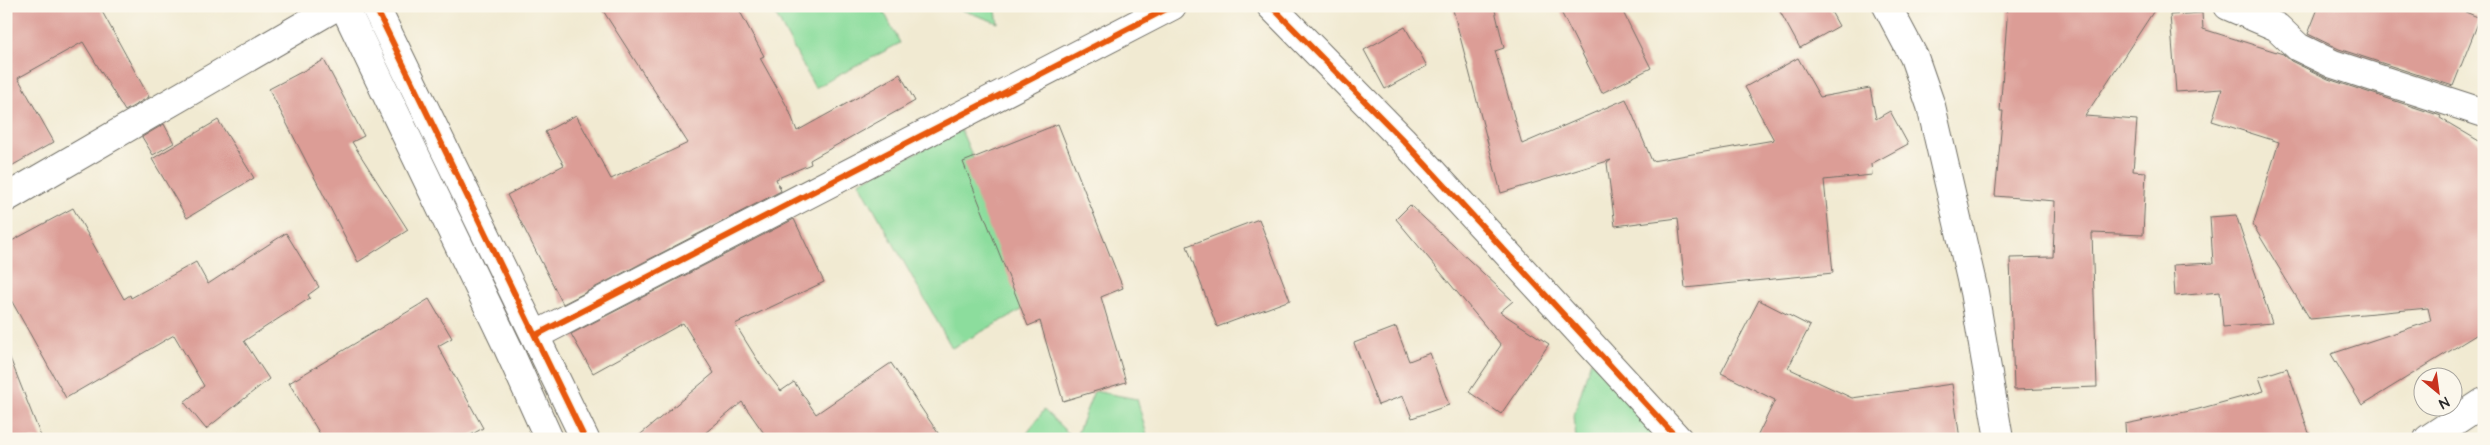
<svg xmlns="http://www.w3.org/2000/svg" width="2490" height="445" viewBox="0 0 2490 445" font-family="'Architects Daughter',sans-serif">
<rect width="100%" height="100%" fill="#fbf7ec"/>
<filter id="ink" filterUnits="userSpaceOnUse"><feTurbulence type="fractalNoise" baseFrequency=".02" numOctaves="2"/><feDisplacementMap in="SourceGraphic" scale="10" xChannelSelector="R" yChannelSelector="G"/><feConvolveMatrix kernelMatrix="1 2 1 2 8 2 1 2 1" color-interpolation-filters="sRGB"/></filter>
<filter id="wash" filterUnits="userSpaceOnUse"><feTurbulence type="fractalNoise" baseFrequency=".0096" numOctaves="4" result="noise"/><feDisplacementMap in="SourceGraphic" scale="20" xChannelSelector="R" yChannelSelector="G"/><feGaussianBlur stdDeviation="1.12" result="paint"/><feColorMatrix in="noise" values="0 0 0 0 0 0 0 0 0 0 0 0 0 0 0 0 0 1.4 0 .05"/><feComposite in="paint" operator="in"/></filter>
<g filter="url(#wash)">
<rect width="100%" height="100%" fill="#f1ead2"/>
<!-- green -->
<g fill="#8cdd9d" stroke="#5c8464">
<polygon points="771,6 881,6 900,43 815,88"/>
<polygon points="951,6 995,6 998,23"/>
<polygon points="961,130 1036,302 952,348 859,182"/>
<polygon points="1591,360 1663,439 1576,439 1574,415"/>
<polygon points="1094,391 1137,399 1148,439 1075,439"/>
<polygon points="1044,410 1074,439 1023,439"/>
</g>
<g id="blocks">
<!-- building -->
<g fill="#dc9d96">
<polygon points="6,6 99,6 149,97 125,111 83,42 18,78 54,142 6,169"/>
<polygon points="600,6 737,6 764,56 760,58 789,110 797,131 900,74 915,101 810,160 811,164 776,179 781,191 563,304 507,195 564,165 545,132 576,115 611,179 688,143"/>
<polygon points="1452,6 1494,6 1504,48 1495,51 1522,144 1626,99 1652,161 1774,140 1745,87 1798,58 1820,97 1870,88 1876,119 1890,111 1908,144 1871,164 1872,175 1824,180 1833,273 1685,288 1678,218 1615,226 1607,163 1611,160 1501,193"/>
<polygon points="1558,6 1620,6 1651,68 1602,93"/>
<polygon points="1777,6 1828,6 1839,26 1800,48"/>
<polygon points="2008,6 2157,6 2085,116 2137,120 2133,171 2146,172 2143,235 2092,233 2097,387 2014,390 2010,258 2053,257 2055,201 1995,196 2003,111 2000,111"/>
<polygon points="2319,6 2451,6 2480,18 2453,86 2339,49 2308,34"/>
<polygon points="2202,13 2203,29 2283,54 2291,61 2328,79 2441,116 2440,118 2484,144 2484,330 2362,405 2331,354 2431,321 2428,308 2310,319 2253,225 2279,142 2212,121 2222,89 2176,92 2170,15"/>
<polygon points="1405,27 1427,66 1385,89 1364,50"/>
<polygon points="324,60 364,136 352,142 408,230 358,262 269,89"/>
<polygon points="218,120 254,178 187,218 152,159"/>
<polygon points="164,124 174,143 153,155 142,137"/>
<polygon points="1058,124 1123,288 1101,297 1126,382 1063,401 1040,321 1028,326 963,162"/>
<polygon points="1410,205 1513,301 1500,312 1549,344 1501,414 1469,392 1501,345 1396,219"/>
<polygon points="73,208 124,299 130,295 131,298 196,262 208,284 286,233 319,287 308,295 310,298 244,341 269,379 206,429 184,402 204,386 174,335 66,398 6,291 6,244"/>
<polygon points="2236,215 2272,323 2223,327 2220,292 2175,296 2173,265 2213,263 2210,217"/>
<polygon points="794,219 824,282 735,324 760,364 781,391 794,382 816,414 891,363 942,439 768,439 742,402 698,439 635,439 714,373 683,323 593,373 571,334"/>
<polygon points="1259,219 1290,300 1217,327 1187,246"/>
<polygon points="429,299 452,338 438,346 483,428 464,439 323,439 289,383"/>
<polygon points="1759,300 1810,326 1788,368 1852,398 1952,384 1960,439 1756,439 1775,400 1721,373"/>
<polygon points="1396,327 1409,361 1430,353 1449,405 1412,418 1403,396 1378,405 1354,343"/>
<polygon points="8,353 42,439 6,439 6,354"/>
<polygon points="2287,368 2311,439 2126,439 2125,424 2195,410 2264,391 2259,377"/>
</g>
</g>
</g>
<g filter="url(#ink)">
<use href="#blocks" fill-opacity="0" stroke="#706e65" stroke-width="1"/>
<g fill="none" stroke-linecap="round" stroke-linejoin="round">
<!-- street casing -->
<g stroke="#706e65" stroke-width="30">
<g id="street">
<polyline points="1271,6 1402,139 1678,439"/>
<polyline points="1887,6 1914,57 1931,106 1974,292 1999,439"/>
<polyline points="2228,6 2277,27 2298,47 2333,64 2484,113"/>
<polyline points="6,198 337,6"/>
<polyline points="536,335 1172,6"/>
</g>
</g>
<!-- secondary casing -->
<g stroke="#706e65" stroke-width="30">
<g id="secondary">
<polyline points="344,6 508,348 549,439"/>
<polyline points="375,6 585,439"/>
</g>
</g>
<!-- primary casing -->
<g stroke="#706e65" stroke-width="30">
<polyline id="primary" points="2428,439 2484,402"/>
</g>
<!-- street -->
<use href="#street" stroke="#fff" stroke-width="28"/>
<!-- secondary -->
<use href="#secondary" stroke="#fff" stroke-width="28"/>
<!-- primary -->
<use href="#primary" stroke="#fff" stroke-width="28"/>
<!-- cycleway casing -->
<g stroke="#fbf7ec" stroke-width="9">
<g id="cycleway">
<polyline points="375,6 585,439"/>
<polyline points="1271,6 1402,139 1678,439"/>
<polyline points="536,335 1172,6"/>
</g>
</g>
<!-- cycleway -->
<use href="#cycleway" stroke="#e8590c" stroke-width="6"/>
</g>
</g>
<!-- margin -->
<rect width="2490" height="445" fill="none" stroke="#fbf7ec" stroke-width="25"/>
<!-- north arrow -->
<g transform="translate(2438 392) rotate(151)"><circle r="24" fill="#fbf7ec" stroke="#a8a59f"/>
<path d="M0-4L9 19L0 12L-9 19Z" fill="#c8321e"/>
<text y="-8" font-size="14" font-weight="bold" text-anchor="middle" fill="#2b2b2b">N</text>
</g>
</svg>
